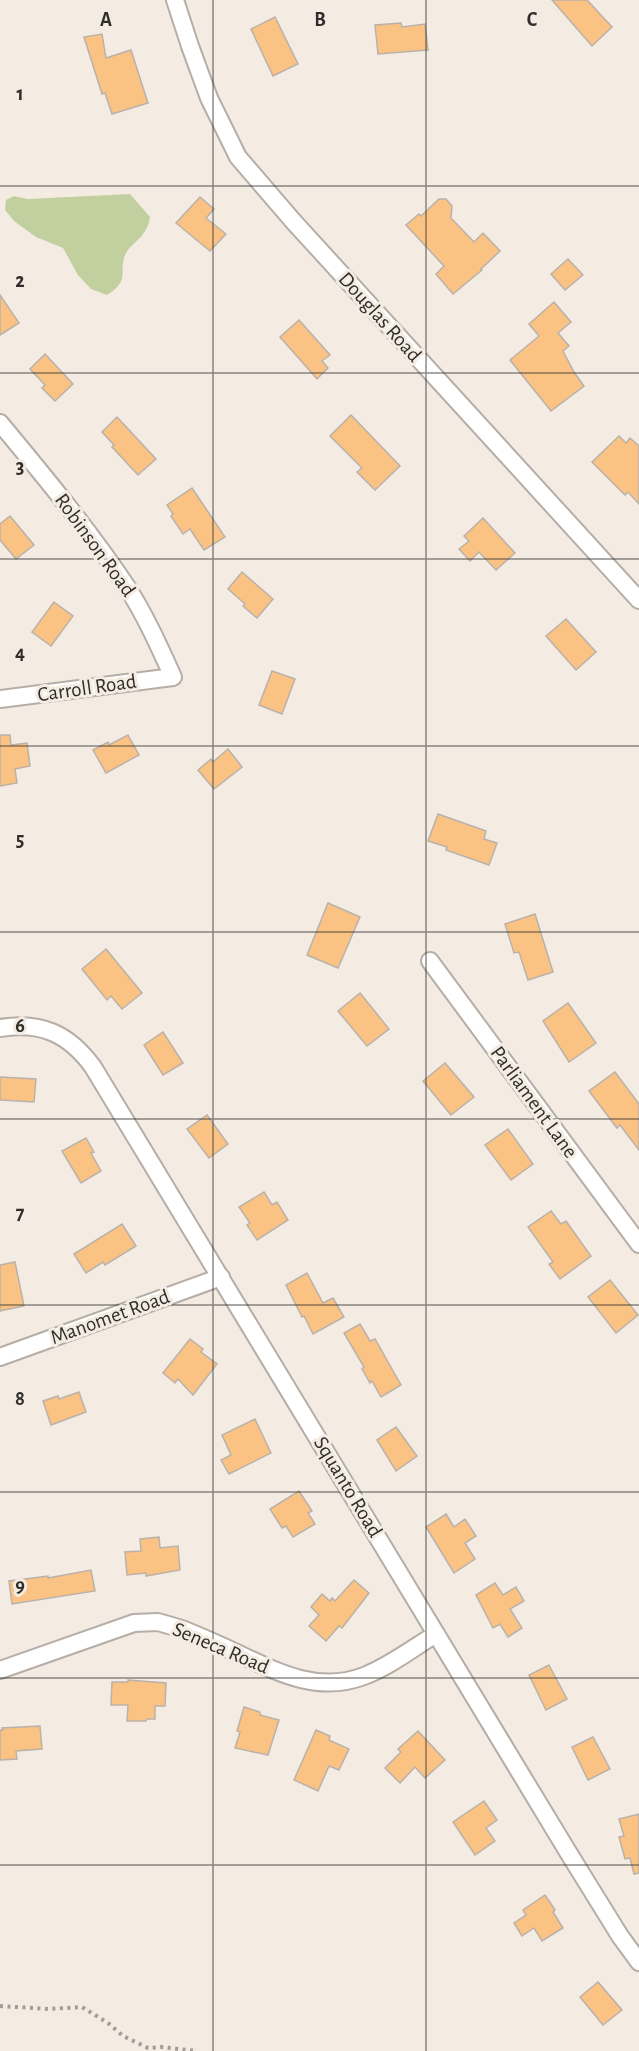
<svg xmlns="http://www.w3.org/2000/svg" width="639" height="2051" viewBox="0 0 639 2051" font-family="'Alegreya Sans',sans-serif">
<rect width="100%" height="100%" fill="#f4ece3"/>
<!-- green -->
<path fill="#c1d09e" d="M130 194 150 217C149 222 148 227 145 231 140 240 131 244 126 253 117 272 132 279 107 295L91 289 78 275 63 248 36 237 14 221 5 210 6 200 14 196 28 199Z"/>
<!-- building -->
<g fill="#fac283" stroke="#bab2aa" stroke-width="1.5">
<polygon points="552,0 587,0 612,27 592,46"/>
<polygon points="275,17 298,64 273,76 251,29"/>
<polygon points="401,23 402,27 425,24 428,50 378,54 375,25"/>
<polygon points="102,34 106,58 131,50 148,103 112,114 105,93 102,94 84,37"/>
<polygon points="200,197 214,209 206,218 226,234 210,251 176,223"/>
<polygon points="439,199 446,199 452,206 451,218 474,242 483,233 500,251 481,269 482,270 453,294 436,274 444,266 406,225 419,214 421,216"/>
<polygon points="568,259 583,275 565,290 551,274"/>
<polygon points="0,295 19,323 0,335"/>
<polygon points="554,302 571,322 558,333 569,346 563,351 574,372 584,386 551,411 510,360 539,336 529,324"/>
<polygon points="299,320 330,355 322,361 328,368 317,379 280,337"/>
<polygon points="45,354 73,384 55,401 42,388 45,385 30,369"/>
<polygon points="351,415 400,466 375,490 357,472 362,468 330,436"/>
<polygon points="117,417 156,459 138,475 112,447 114,445 102,432"/>
<polygon points="619,436 626,443 630,438 639,446 639,504 628,492 625,495 592,462"/>
<polygon points="192,488 225,537 204,550 190,529 183,534 171,516 173,514 167,505"/>
<polygon points="10,516 34,545 16,559 0,540 0,524"/>
<polygon points="483,518 515,553 496,570 479,552 470,561 459,549 469,541 464,536"/>
<polygon points="242,572 273,599 257,618 243,606 245,604 228,589"/>
<polygon points="54,602 73,616 51,646 32,632"/>
<polygon points="566,619 596,652 576,670 546,636"/>
<polygon points="272,671 295,679 282,714 259,705"/>
<polygon points="0,735 10,735 11,745 27,743 30,766 15,769 17,783 0,786"/>
<polygon points="128,735 139,755 106,773 93,750 108,742 109,745"/>
<polygon points="228,749 242,767 214,789 198,770 211,759 213,762"/>
<polygon points="438,814 486,831 484,839 497,843 489,865 446,850 447,847 428,841"/>
<polygon points="328,903 360,917 338,968 307,955"/>
<polygon points="535,914 553,972 528,980 519,952 514,953 505,924"/>
<polygon points="106,949 142,993 122,1009 111,996 107,1000 82,969"/>
<polygon points="360,993 389,1029 367,1046 338,1011"/>
<polygon points="568,1003 596,1043 569,1062 543,1021"/>
<polygon points="163,1032 183,1063 163,1075 144,1045"/>
<polygon points="445,1063 474,1097 451,1115 423,1081"/>
<polygon points="615,1072 639,1104 639,1150 620,1125 617,1128 589,1091"/>
<polygon points="0,1077 36,1079 34,1102 0,1100"/>
<polygon points="207,1115 228,1144 209,1158 187,1129"/>
<polygon points="508,1129 533,1164 511,1180 485,1145"/>
<polygon points="86,1138 94,1152 91,1153 101,1171 81,1183 62,1151"/>
<polygon points="264,1192 272,1205 277,1202 288,1220 257,1240 247,1225 250,1223 239,1207"/>
<polygon points="551,1211 561,1224 566,1221 591,1256 560,1279 549,1264 553,1262 528,1227"/>
<polygon points="122,1224 136,1246 105,1265 103,1262 86,1273 74,1254"/>
<polygon points="15,1262 24,1306 0,1311 0,1265"/>
<polygon points="307,1273 323,1303 333,1298 344,1317 313,1334 304,1316 302,1317 286,1285"/>
<polygon points="610,1280 638,1315 616,1333 588,1297"/>
<polygon points="360,1324 370,1341 375,1339 401,1385 381,1397 372,1381 370,1383 362,1369 364,1367 344,1333"/>
<polygon points="190,1339 203,1349 201,1352 217,1364 193,1395 178,1379 175,1383 163,1373"/>
<polygon points="79,1392 86,1412 51,1425 43,1401 58,1396 59,1399"/>
<polygon points="255,1419 271,1453 229,1474 221,1460 231,1455 222,1435"/>
<polygon points="396,1427 417,1456 396,1471 377,1440"/>
<polygon points="299,1491 312,1511 308,1513 315,1524 293,1537 286,1526 282,1528 270,1509"/>
<polygon points="446,1514 454,1527 465,1519 476,1536 465,1543 475,1559 454,1573 426,1527"/>
<polygon points="159,1537 160,1548 178,1546 180,1570 146,1576 146,1573 127,1575 125,1552 141,1551 140,1539"/>
<polygon points="91,1570 95,1591 12,1604 9,1581 48,1576 48,1578"/>
<polygon points="354,1580 369,1593 342,1628 339,1626 326,1641 309,1626 319,1615 311,1607 322,1594 330,1601 332,1598 335,1601"/>
<polygon points="495,1583 503,1595 516,1587 524,1601 510,1609 522,1628 508,1637 500,1624 493,1628 476,1595"/>
<polygon points="549,1665 567,1699 546,1710 529,1675"/>
<polygon points="128,1680 166,1683 165,1706 155,1706 155,1719 147,1719 146,1721 127,1721 128,1705 111,1705 112,1682 128,1682"/>
<polygon points="244,1707 260,1712 260,1715 279,1720 268,1755 235,1748 240,1732 237,1731"/>
<polygon points="40,1726 42,1749 16,1751 17,1759 0,1760 0,1730 3,1730 2,1728"/>
<polygon points="316,1730 330,1736 329,1740 349,1749 339,1770 329,1766 318,1791 294,1780"/>
<polygon points="418,1731 445,1760 425,1778 415,1767 400,1783 385,1768 401,1752 398,1749"/>
<polygon points="593,1737 610,1769 588,1780 572,1747"/>
<polygon points="484,1801 497,1820 486,1828 495,1841 475,1855 453,1822"/>
<polygon points="639,1814 639,1873 634,1874 630,1858 625,1859 619,1837 624,1836 619,1819"/>
<polygon points="545,1895 555,1910 553,1912 563,1928 542,1941 534,1928 522,1936 514,1923 526,1915 523,1910"/>
<polygon points="598,1982 622,2010 603,2025 580,1997"/>
</g>
<g fill="none" stroke-linecap="round" stroke-linejoin="round">
<!-- minor casing -->
<g stroke="#b6aea6" stroke-width="20">
<g id="minor">
<polyline points="175,0 190,46 209,98 238,157 293,221 639,600"/>
<path d="M0 423C44 476 88 529 127 587 145 615 159 646 173 677L0 699"/>
<polyline points="430,961 639,1244"/>
<path d="M0 1028C41 1021 69 1034 93 1067L568 1852 620 1936 639 1962"/>
<polyline points="0,1357 221,1277"/>
<path d="M0 1670 134 1623 158 1622 182 1629C202 1637 222 1646 241 1655 281 1674 320 1693 364 1676 390 1666 413 1648 436 1634"/>
</g>
</g>
<!-- path -->
<polyline stroke="#a19c95" stroke-width="4" stroke-dasharray="3 4.5" stroke-linecap="butt" points="0,2006 49,2009 82,2007 108,2023 123,2036 148,2048 161,2047 197,2051"/>
<!-- minor -->
<use href="#minor" stroke="#fff" stroke-width="16"/>
</g>
<!-- grid -->
<path fill="none" stroke="#302d2a" stroke-width="1.5" stroke-opacity="0.55" d="M213 0V2051M426 0V2051M0 186H639M0 373H639M0 559H639M0 746H639M0 932H639M0 1119H639M0 1305H639M0 1492H639M0 1678H639M0 1865H639"/>
<g text-anchor="middle" dominant-baseline="central" stroke-width="6" stroke-linejoin="round" paint-order="stroke">
<!-- street labels -->
<g font-size="21" fill="#302d2a" stroke="#f4ece3">
<text transform="translate(380 317) rotate(48)">Douglas Road</text>
<text transform="translate(95 545) rotate(54)">Robinson Road</text>
<text transform="translate(87 688) rotate(-8)">Carroll Road</text>
<text transform="translate(534 1102) rotate(54)">Parliament Lane</text>
<text transform="translate(110 1317) rotate(-20)">Manomet Road</text>
<text transform="translate(348 1487) rotate(59)">Squanto Road</text>
<text transform="translate(221 1648) rotate(23)">Seneca Road</text>
</g>
</g>
<g font-size="20" text-anchor="middle" font-weight="bold" fill="#302d2a" stroke="#f4ece3" stroke-width="6" stroke-linejoin="round" paint-order="stroke">
<text x="106" y="26">A</text>
<text x="320" y="26">B</text>
<text x="532" y="26">C</text>
<text x="20" y="100">1</text>
<text x="20" y="287">2</text>
<text x="20" y="473">3</text>
<text x="20" y="659">4</text>
<text x="20" y="846">5</text>
<text x="20" y="1032">6</text>
<text x="20" y="1219">7</text>
<text x="20" y="1405">8</text>
<text x="20" y="1592">9</text>
</g>
</svg>
